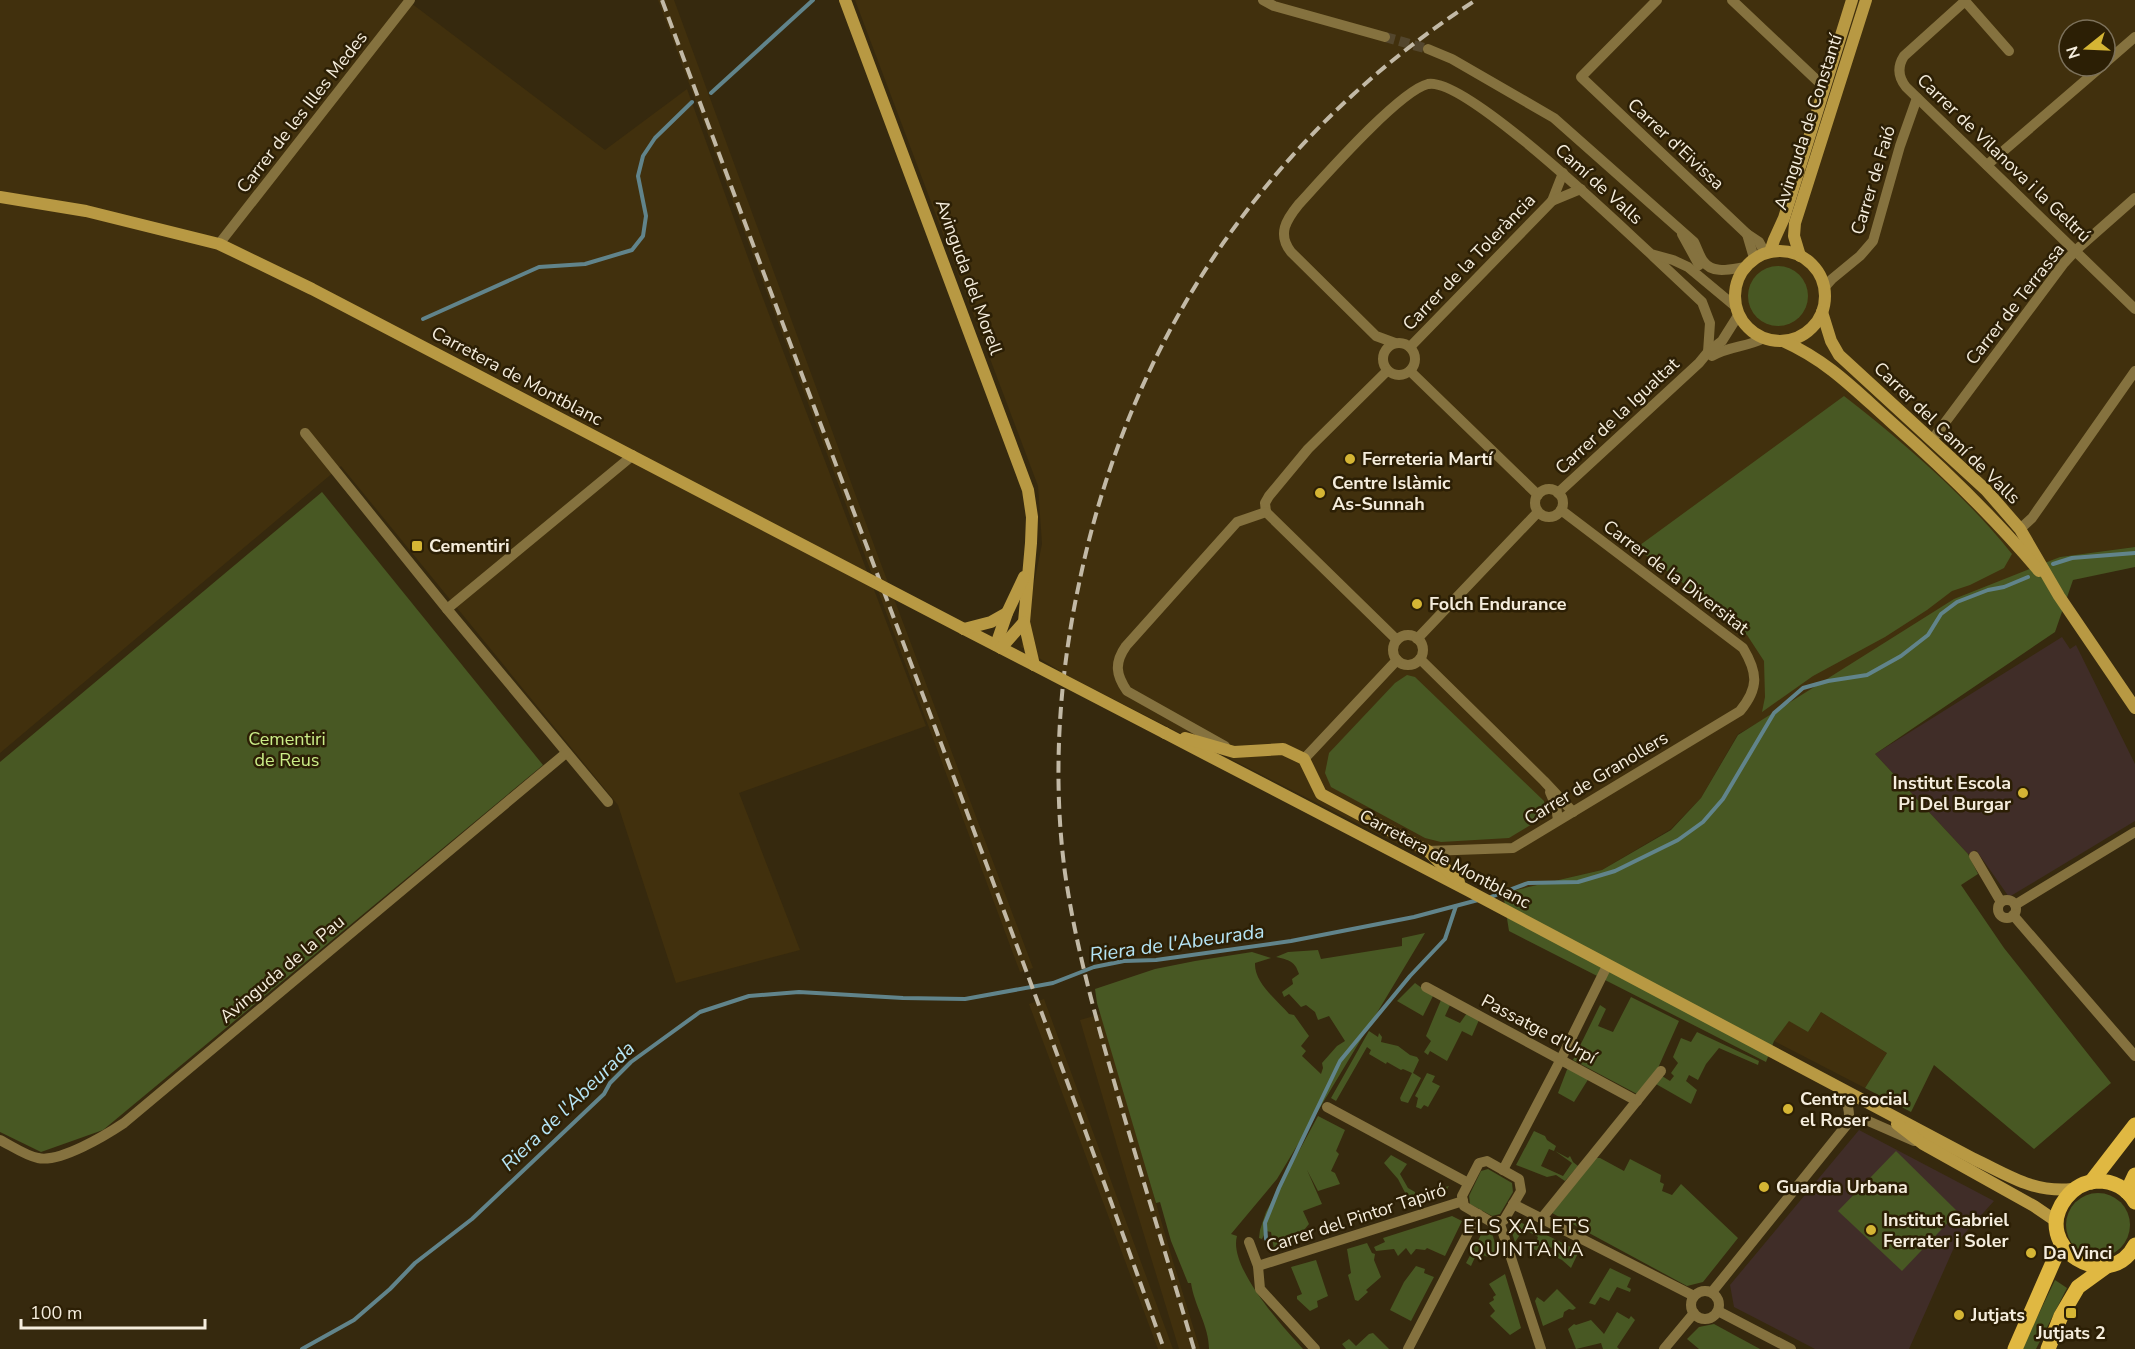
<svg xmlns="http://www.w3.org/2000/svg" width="2135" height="1349" viewBox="0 0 2135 1349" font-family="'Nunito Sans',sans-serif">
<rect width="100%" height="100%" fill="#36290e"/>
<!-- built -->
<g fill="#41300d" fill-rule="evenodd">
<polygon points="0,0 407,0 605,150 687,89 759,288 926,726 739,793 800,950 676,983 618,805 341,466 0,753"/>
<polygon points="658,0 674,0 878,556 1033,968 1020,972"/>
<path d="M855 0H2135V547L2060 557 1738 734 1701 798 1671 829 1602 870 1503 893 1478 885 1070 677 1021 647 1042 544 1038 486ZM2069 30H2105V66H2069Z"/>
<polygon points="1044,999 1114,1189 1173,1349 1158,1349 1029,1004"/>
<polygon points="1821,1012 1887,1053 1865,1088 1774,1041 1789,1020 1808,1032"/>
<polygon points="1101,1014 1172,1258 1200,1349 1179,1349 1126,1176 1080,1020"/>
</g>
<!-- education -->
<g fill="#402d28">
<polygon points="2062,637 2070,649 2076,645 2135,764 2135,821 2009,897 1976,850 1968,854 1875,754"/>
<polygon points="1859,1130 1994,1201 1956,1243 1909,1349 1815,1349 1734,1307 1730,1285"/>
</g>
<!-- green -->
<g fill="#485823">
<circle cx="1778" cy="296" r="30"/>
<path d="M1844 396C1902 441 1966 496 2012 554L2004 568 1970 585 1952 591 1927 610 1885 637 1813 676 1762 712 1765 697 1764 661 1747 635 1723 613 1636 548Z"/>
<polygon points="322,492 543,765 103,1130 41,1152 0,1132 0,762"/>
<polygon points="2135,547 2135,567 2073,580 2055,632 1875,754 1968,854 1978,874 1961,885 2004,948 2111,1083 2034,1149 1934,1065 1911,1112 1865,1088 1887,1053 1821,1012 1808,1032 1789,1021 1774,1041 1766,1062 1509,931 1503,893 1602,870 1671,830 1701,798 1738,735 1954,599 2060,557"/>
<polygon points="1407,675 1415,677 1544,801 1545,812 1542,818 1509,838 1441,842 1425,838 1331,787 1325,773 1329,753 1395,683"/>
<path d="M1425 933 1277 1179 1231 1234 1237 1236C1228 1267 1283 1327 1303 1349H1209C1209 1326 1194 1305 1191 1283H1188L1171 1241 1160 1202 1156 1203 1097 1003 1095 989 1155 969 1195 961 1252 952 1271 958 1255 963C1254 983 1277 1000 1289 1014L1294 1015 1309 1036 1301 1046 1306 1051 1302 1056 1321 1074 1323 1068 1322 1063 1337 1046 1345 1041 1329 1016 1318 1020 1315 1012 1306 1005 1301 1007 1289 994 1284 997 1282 992 1293 984 1292 979 1299 974C1295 961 1289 960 1276 957L1288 952 1318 950 1321 959 1402 946V938Z"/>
<polygon points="1415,983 1433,996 1423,1016 1397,1001"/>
<polygon points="1631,997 1679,1021 1658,1068 1637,1094 1573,1060 1600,1005 1606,1009 1598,1026 1613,1032"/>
<polygon points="1441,1000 1450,1005 1445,1016 1460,1023 1467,1013 1479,1020 1472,1036 1462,1031 1447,1061 1430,1051 1428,1055 1424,1052 1431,1041 1426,1036"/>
<polygon points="1369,1031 1378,1037 1379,1033 1382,1037 1381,1042 1398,1046 1410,1055 1417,1057 1419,1060 1413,1073 1421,1078 1408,1103 1401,1101 1400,1098 1412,1073 1403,1069 1401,1070 1387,1062 1386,1064 1369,1054 1371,1050 1367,1047 1336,1101 1331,1098"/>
<polygon points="1697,1032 1759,1061 1758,1065 1719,1048 1706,1064 1698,1080 1689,1075 1686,1081 1697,1090 1691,1104 1656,1084 1662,1076 1670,1081 1674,1076 1671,1073 1678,1063 1673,1057 1681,1038 1691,1042"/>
<polygon points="1568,1067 1589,1078 1574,1102 1558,1093"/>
<polygon points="1427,1073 1435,1076 1432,1082 1440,1086 1428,1107 1424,1105 1421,1109 1416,1107 1418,1098 1415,1096"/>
<polygon points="1318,1116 1345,1130 1336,1151 1339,1154 1331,1171 1335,1173 1340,1184 1318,1191 1307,1170 1322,1204 1303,1211 1309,1224 1304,1230 1308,1238 1274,1249 1271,1232 1266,1231 1262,1239 1259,1238 1260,1230 1266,1212"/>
<polygon points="1534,1131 1545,1136 1547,1140 1556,1146 1554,1151 1549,1149 1541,1166 1563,1176 1572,1163 1555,1151 1568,1158 1570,1156 1573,1162 1578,1166 1565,1181 1556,1175 1547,1177 1516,1165"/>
<polygon points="1896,1151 1958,1212 1902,1271 1838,1211"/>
<polygon points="1391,1155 1407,1164 1400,1174 1408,1188 1415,1192 1415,1195 1421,1197 1430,1194 1431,1195 1436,1193 1441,1184 1445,1187 1449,1186 1443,1196 1412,1206 1398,1179 1384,1163"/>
<polygon points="1595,1158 1600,1158 1624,1171 1630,1159 1661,1175 1660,1182 1664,1184 1662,1191 1672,1195 1681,1184 1738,1238 1703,1282 1687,1286 1552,1213"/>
<polygon points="1488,1169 1512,1183 1513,1192 1500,1214 1492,1216 1470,1204 1469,1196 1481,1171"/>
<circle cx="2098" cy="1225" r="32"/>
<polygon points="1452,1216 1462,1221 1445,1256 1427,1248 1425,1250 1416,1249 1411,1255 1406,1248 1398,1256 1394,1249 1376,1251 1374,1247 1385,1242 1383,1238"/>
<polygon points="1520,1222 1579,1251 1571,1268 1562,1260 1554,1256 1557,1250 1542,1244 1538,1251 1533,1249 1538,1237 1524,1229 1515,1242 1512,1233"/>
<polygon points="1483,1231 1492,1233 1498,1253 1488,1257 1477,1253 1471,1266 1466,1263"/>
<polygon points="1367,1243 1372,1253 1375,1254 1374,1260 1381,1277 1366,1290 1368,1292 1358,1301 1355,1300 1348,1275 1351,1273 1347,1249"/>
<polygon points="1316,1260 1328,1296 1317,1301 1318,1307 1310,1311 1297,1299 1297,1296 1302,1294 1291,1267"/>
<polygon points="1416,1266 1425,1269 1424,1273 1434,1277 1411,1321 1390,1310 1404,1282"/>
<polygon points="1610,1268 1631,1278 1627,1287 1631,1289 1630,1292 1617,1287 1609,1301 1600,1297 1595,1305 1589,1303"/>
<polygon points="1505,1274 1521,1328 1510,1335 1490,1316 1495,1311 1489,1303 1494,1300 1493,1297 1496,1295 1489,1284"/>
<polygon points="2055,1280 2067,1288 2036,1349 2022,1349"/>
<polygon points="1557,1289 1576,1308 1573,1310 1569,1309 1564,1312 1563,1317 1543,1326 1535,1301 1537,1297 1544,1302"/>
<polygon points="1617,1312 1629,1319 1631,1316 1635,1320 1617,1347 1619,1349 1603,1349 1601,1343 1576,1349 1568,1329 1574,1324 1576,1325 1591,1320 1604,1334"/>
<polygon points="1714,1324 1760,1349 1699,1349 1687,1339 1699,1327"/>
<polygon points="1373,1333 1389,1349 1346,1349 1342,1344 1349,1339 1356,1346 1369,1334"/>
</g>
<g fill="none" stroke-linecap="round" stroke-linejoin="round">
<!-- stream -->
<g stroke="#61848b" stroke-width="4">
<polyline points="711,93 813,0"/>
<polyline points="423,319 539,267 585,264 632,250 643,236 646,216 638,176 643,156 655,138 692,102"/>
<polyline points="2053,564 2072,558 2135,553"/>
<polyline points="1488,898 1528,883 1578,882 1615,871 1678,840 1703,822 1723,799 1774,713 1803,688 1828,681 1867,675 1901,656 1928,635 1941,614 1957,602 1988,590 2004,587 2028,577"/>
<polyline points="1266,1239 1265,1223 1279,1188 1340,1061 1410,976 1445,939 1456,906"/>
<polyline points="302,1349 354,1320 390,1289 415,1263 472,1219 604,1094 610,1083 631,1062 700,1012 749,996 799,992 903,998 965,999 1053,983 1094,967 1124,961 1156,960 1291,941 1414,917 1478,900"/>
</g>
<!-- street-tunnel -->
<polyline stroke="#53462d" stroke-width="10" stroke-dasharray="10 5" stroke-linecap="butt" points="1385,37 1428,49"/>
<!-- street -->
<g stroke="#85723f" stroke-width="10">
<polyline points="1263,0 1274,6 1385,37"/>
<polyline points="1657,0 1581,77 1747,234 1759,242 1765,253"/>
<polyline points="1732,0 1824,87"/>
<path d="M1428 49 1452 59 1554 118 1694 242C1697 248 1699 255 1703 261 1713 275 1731 269 1745 267"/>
<path d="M2009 51 1965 1 1904 56C1897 67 1898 77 1906 87L2135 309"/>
<polyline points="2105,63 2135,37"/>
<polyline points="1987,165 2102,66"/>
<polyline points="1552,201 1563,173"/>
<polyline points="1682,234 1699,265"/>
<polyline points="1747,234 1754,258"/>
<polyline points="219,244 410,0"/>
<polyline points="1653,256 1702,302 1710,323 1708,352"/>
<polyline points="1824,288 1832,279 1860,256 1873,241 1900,146 1917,98"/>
<circle cx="1399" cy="359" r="16"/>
<path d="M1395 343 1376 336 1291 252C1277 234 1286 220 1299 204 1322 179 1399 91 1428 84 1465 76 1619 225 1651 254L1673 260 1688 267 1736 307"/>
<polyline points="1410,347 1552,201 1581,189"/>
<path d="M1712 356C1729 346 1748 347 1764 338"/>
<polyline points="1410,371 1538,495"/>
<polyline points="305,433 447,609 608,802"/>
<polyline points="1932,440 2064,263 2075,251 2135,198"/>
<circle cx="1549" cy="503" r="14"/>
<polyline points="1558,493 1699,363 1708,352 1722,341 1739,314"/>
<polyline points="1266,512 1265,503 1269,496 1308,449 1387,371"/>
<polyline points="1266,512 1397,640"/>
<polyline points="2020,529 2032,518 2135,371"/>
<polyline points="447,609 632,456"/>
<circle cx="1408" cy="650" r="15"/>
<polyline points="1417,639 1538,512"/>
<polyline points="1420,659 1544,781 1573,812"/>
<path d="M1225 746 1127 691C1116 675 1114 663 1126 646L1237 522 1266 512"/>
<polyline points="1304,759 1397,660"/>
<polyline points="1550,792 1556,806 1558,820"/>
<path d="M1428 851 1513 848 1740 711C1759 688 1758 673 1743 648L1561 510"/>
<polyline points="1974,856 2001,902"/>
<circle cx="2007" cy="909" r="9"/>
<polyline points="2015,905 2135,832"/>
<polyline points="2013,915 2135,1056"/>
<polyline points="1426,987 1637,1101"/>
<path d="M1837 1087C1846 1099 1850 1106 1849 1122"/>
<polyline points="1327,1107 1468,1183"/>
<path d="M0 1140C12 1146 26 1156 38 1158 60 1163 106 1135 124 1123L566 753"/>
<polygon points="1487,1161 1519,1179 1521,1191 1504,1220 1493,1223 1464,1206 1462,1196 1479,1163"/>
<polyline points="1503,1170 1561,1059 1607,966"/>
<polyline points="1513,1204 1694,1296"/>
<polyline points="1542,1218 1661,1071"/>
<polyline points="1499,1221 1541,1349"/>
<polyline points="1249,1242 1258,1266 1260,1289 1315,1349"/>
<polyline points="1258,1266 1463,1201"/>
<circle cx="1705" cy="1305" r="14"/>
<polyline points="1712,1292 1849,1122 1866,1120 1914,1141"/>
<polyline points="1718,1311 1791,1349"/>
<polyline points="1408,1349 1478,1214"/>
<polyline points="1664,1349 1694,1313"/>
</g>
<!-- secondary -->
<g stroke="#b89943" stroke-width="12">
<polyline points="845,0 1028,490 1032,517 1031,543 1024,622 1034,665"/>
<polyline points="0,197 86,211 219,244 312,289 632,456"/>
<circle cx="1780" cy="296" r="45"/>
<polyline points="1770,252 1774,240 1784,218 1852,0"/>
<polyline points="1800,256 1794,236 1795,223 1866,0"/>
<polyline points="1822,312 1831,341 1839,355 1986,490 2020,529 2059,596 2135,708"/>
<path d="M1783 341C1828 361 1855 390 1891 422 1944 469 1994 517 2039 571"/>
<polyline points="964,629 1034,665"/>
<polyline points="964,629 991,622 1007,613"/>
<polyline points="996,645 1007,613 1024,577"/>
<polyline points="1001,648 1024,622"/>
<path d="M1165 733 1469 891 1974 1159C2008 1175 2033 1193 2072 1189"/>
<polyline points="1185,738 1234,752 1283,749 1304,759 1321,794 1428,851 1459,882"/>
<polyline points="1897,1124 1923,1144 2034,1206 2056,1221"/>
</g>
<!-- primary -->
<g stroke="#e0b842" stroke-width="15">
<polyline points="2091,1182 2135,1125"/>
<polyline points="2127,1192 2135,1175"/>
<path d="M2135 1202C2127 1188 2113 1181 2097 1181 2084 1182 2073 1189 2066 1198 2028 1247 2110 1295 2135 1245"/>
<polyline points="2015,1349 2061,1244"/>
<polyline points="2048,1349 2061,1316 2078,1287 2107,1266"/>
</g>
<!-- rail -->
<g stroke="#c2b9a6" stroke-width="4" stroke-dasharray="12 6" stroke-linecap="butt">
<path d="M662 0C828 450 1003 897 1164 1349"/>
<path d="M1194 1349C1171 1271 1147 1194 1124 1116 1101 1036 1077 956 1065 873 1052 776 1059 675 1080 579 1131 337 1268 134 1476 0"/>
</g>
<!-- secondary-bridge -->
<g stroke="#b89943" stroke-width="12">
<polyline points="632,456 964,629"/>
<polyline points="1034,665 1165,733"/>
</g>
</g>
<!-- markers -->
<g fill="#d5b534" stroke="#2c1f05" stroke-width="2">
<circle cx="1350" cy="459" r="6"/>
<circle cx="1320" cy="493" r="6"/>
<rect x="411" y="540" width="12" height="12" rx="3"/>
<circle cx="1417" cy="604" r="6"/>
<circle cx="2023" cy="793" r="6"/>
<circle cx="1788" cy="1109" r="6"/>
<circle cx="1764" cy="1187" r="6"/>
<circle cx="1871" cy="1230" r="6"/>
<circle cx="2031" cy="1253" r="6"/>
<rect x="2065" y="1307" width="12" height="12" rx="3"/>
<circle cx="1959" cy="1315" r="6"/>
</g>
<g text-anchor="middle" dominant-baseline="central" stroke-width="5" stroke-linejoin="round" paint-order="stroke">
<!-- street labels -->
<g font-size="18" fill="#f5eddd" stroke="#2c1f05">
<text transform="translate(302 112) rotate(-52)">Carrer de les Illes Medes</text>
<text transform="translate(1808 122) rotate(-72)">Avinguda de Constantí</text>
<text transform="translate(1676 144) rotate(43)">Carrer d'Eivissa</text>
<text transform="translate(2004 158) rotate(44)">Carrer de Vilanova i la Geltrú</text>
<text transform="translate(1873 180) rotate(-73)">Carrer de Faió</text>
<text transform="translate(1599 184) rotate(42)">Camí de Valls</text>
<text transform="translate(1469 262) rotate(-46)">Carrer de la Tolerància</text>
<text transform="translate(969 277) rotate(70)">Avinguda del Morell</text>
<text transform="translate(2015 304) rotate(-52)">Carrer de Terrassa</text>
<text transform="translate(517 376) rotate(28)">Carretera de Montblanc</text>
<text transform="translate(1617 416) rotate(-43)">Carrer de la Igualtat</text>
<text transform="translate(1947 433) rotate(44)">Carrer del Camí de Valls</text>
<text transform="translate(1676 577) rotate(37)">Carrer de la Diversitat</text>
<text transform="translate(1596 778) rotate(-31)">Carrer de Granollers</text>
<text transform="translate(1445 859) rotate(28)">Carretera de Montblanc</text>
<text transform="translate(282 969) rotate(-40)">Avinguda de la Pau</text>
<text transform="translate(1539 1029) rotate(28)">Passatge d'Urpí</text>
<text transform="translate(1356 1218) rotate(-18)">Carrer del Pintor Tapiró</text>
</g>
<!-- poi labels -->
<g font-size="18" font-weight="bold" fill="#f5eddd" stroke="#2c1f05" text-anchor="start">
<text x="1362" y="459">Ferreteria Martí</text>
<text x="1332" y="483">Centre Islàmic<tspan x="1332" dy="21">As-Sunnah</tspan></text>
<text x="429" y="546">Cementiri</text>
<text x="1429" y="604">Folch Endurance</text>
<text x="2011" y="783" text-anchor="end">Institut Escola<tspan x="2011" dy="21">Pi Del Burgar</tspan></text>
<text x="1800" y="1099">Centre social<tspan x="1800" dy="21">el Roser</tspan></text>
<text x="1776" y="1187">Guardia Urbana</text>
<text x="1883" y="1220">Institut Gabriel<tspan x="1883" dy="21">Ferrater i Soler</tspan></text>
<text x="2043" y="1253">Da Vinci</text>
<text x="1971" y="1315">Jutjats</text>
<text x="2071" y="1333" text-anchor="middle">Jutjats 2</text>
</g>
<!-- park labels -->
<g font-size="18" fill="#ce8" stroke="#2c1f05">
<text x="287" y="739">Cementiri<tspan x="287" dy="21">de Reus</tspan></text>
</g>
<!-- water labels -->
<g font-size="20" font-style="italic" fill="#b5e4f5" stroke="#2c1f05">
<text transform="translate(1177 943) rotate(-8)">Riera de l'Abeurada</text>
<text transform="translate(568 1106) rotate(-44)">Riera de l'Abeurada</text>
</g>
<!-- neighbourhood labels -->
<g font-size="20" letter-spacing="1.5" fill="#f5eddd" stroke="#2c1f05">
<text x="1527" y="1226">ELS XALETS<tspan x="1527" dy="23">QUINTANA</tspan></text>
</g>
</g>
<!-- north arrow -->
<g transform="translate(2087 48) rotate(252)"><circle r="28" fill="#2c1f05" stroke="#7c715b" stroke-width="1.5"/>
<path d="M0-4.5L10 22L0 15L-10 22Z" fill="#d5b534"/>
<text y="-9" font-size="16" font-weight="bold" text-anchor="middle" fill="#f5eddd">N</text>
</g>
<!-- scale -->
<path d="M21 1319v9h184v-9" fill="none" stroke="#f5eddd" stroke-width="3"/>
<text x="30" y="1319" font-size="18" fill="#f5eddd" stroke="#2c1f05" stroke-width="4.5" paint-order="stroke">100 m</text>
</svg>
